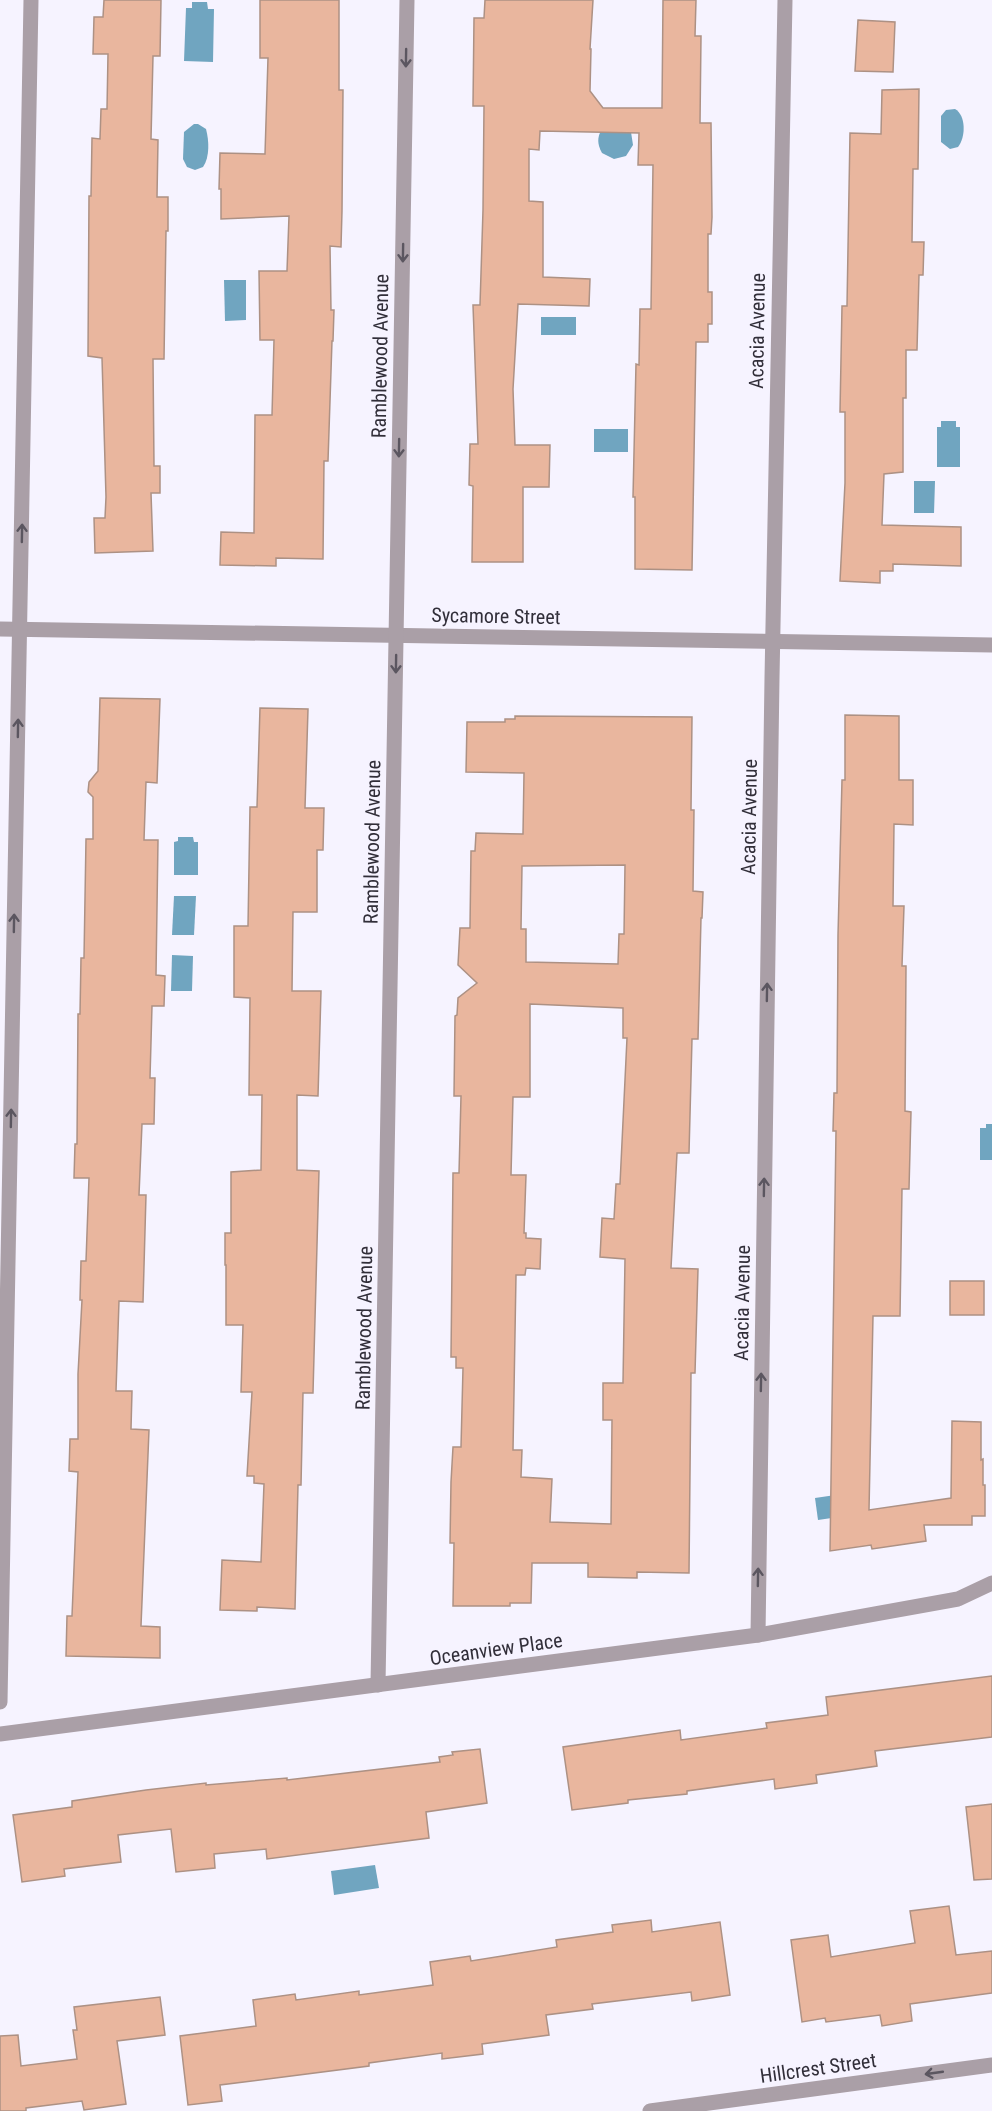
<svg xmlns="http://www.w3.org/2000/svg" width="992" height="2111" viewBox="0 0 992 2111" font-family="'Roboto Condensed',sans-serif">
<rect width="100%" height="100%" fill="#f6f3ff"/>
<!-- water -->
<g fill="#70a5c0">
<polygon points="192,2 207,2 208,9 214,9 213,62 184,61 186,8 192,8"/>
<path d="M955 109C966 115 966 137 958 147L950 149 941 142V116L946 110Z"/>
<path d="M194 124H198L206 129C209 140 210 157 203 167L195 170 187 167 183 159 184 132Z"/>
<path d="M602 129 631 132 633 145 626 156 614 159 602 153C597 144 597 137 602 129Z"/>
<polygon points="224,280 246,280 246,320 225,321"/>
<rect x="541" y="317" width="35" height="18"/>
<polygon points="941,421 956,421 956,427 960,427 960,467 937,467 937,427 941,427"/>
<rect x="594" y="429" width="34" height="23"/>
<polygon points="914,481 935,481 934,513 914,513"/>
<polygon points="178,837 193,837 194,842 198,842 198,875 174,875 174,842 178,841"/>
<polygon points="174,896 196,896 194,935 172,935"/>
<polygon points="172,955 193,956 192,991 171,991"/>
<polygon points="986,1124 992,1124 992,1160 980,1160 980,1128 986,1128"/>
<polygon points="856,1492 859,1514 818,1520 815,1498"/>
<polygon points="375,1865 379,1888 334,1895 331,1871"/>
</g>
<!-- building -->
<g fill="#e9b69e" stroke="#ad9184" stroke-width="1.5" fill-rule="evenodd">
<polygon points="104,0 161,0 160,56 153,56 151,139 158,140 157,197 168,197 168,231 166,231 164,359 153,359 154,466 160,466 160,493 151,493 153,551 95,553 94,518 105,518 106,497 102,358 88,356 89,196 91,196 92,138 100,139 101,109 107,109 108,54 93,54 94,17 103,17"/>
<polygon points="260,0 339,0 339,90 343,90 342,211 341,247 330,246 331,310 334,310 333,341 332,341 328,461 324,461 323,559 276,558 276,566 220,565 221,532 254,533 255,415 272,415 274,340 260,340 259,271 287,271 289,216 221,219 221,189 219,189 220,153 265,154 268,58 260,58"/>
<polygon points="485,0 593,0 590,49 591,49 590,91 603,108 662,108 663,0 696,0 695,36 701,36 700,123 711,123 712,217 711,234 708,234 708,292 712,292 712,324 708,324 708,342 696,342 692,570 635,569 635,497 633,497 636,364 639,365 640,309 651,309 653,165 638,165 639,133 540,131 539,150 529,149 529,201 543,202 543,277 590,279 589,306 518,304 513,389 515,445 550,445 549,487 523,487 523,562 472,562 473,486 469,485 470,444 478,444 473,305 480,305 483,210 484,106 473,106 474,18 484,18"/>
<polygon points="858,20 895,22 893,72 855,71"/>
<polygon points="919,89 918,169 913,169 912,242 924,242 923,275 919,275 917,350 906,350 906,398 903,398 903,472 884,474 882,525 961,527 961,566 893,564 893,571 880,571 880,583 840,581 845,483 845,412 840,412 842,306 847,306 850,133 881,134 882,90"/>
<polygon points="100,698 160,699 157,783 146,782 144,840 158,840 156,975 165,976 164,1006 152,1006 150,1078 155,1078 154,1124 142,1124 139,1195 146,1195 143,1302 119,1301 116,1391 132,1391 131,1429 149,1430 141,1626 160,1627 160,1658 66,1656 67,1616 72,1616 78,1472 69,1471 70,1439 78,1439 78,1374 82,1300 80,1300 81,1261 86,1261 89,1178 74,1178 75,1144 77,1144 78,1014 80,1014 81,958 84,958 86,839 93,839 93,797 88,792 89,782 98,771"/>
<polygon points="260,708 308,709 305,808 324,808 323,850 317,850 317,912 293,912 292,991 321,991 318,1096 297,1095 297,1170 319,1171 313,1393 303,1393 301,1485 298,1485 295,1609 257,1607 257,1611 220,1610 222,1560 261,1562 264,1484 254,1483 254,1476 247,1476 252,1392 241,1392 243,1325 226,1325 226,1265 225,1265 225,1233 231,1233 231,1172 261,1170 262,1095 249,1095 250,998 234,997 234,926 248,926 250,807 257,807"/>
<polygon points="845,715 899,716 899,780 913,780 913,825 894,824 893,906 904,906 902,966 906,966 905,1111 911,1112 909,1189 902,1189 900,1316 873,1316 869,1510 951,1498 952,1421 981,1422 981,1460 983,1459 983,1485 985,1485 985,1516 972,1516 972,1525 924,1525 926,1541 872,1549 871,1545 830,1551 836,1131 833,1131 834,1093 837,1093 838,935 842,780 845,780"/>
<path d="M515 716 692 717 691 810H694L693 891 703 892 702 918H701L698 1039H692L689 1153H677L671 1268 698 1269 695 1373H691L689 1573 637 1572V1578L588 1577V1563H532L531 1603H510V1606H453L454 1543H450L451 1482 453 1447H461L463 1368H456V1357H451L453 1173H459L461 1096H454L455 1016 457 1015 458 998 477 983 458 965 460 928H470L471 851H475L476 833 523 834 524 773 466 772 467 722H505V719H515ZM625 865 624 934H619L618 964 526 962V929H521L522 866ZM530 1004 623 1008V1038H627L620 1184H616L614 1219 602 1218 600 1257 625 1259 623 1383H603V1420H612L611 1524 550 1522 552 1479 521 1477 522 1450H513L516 1275H525L526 1268 540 1269 541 1239 526 1238V1233H524L526 1175H511L513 1097H530Z"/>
<rect x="950" y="1281" width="34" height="34"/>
<polygon points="992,1676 992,1737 875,1751 877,1766 816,1775 817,1783 775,1789 774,1779 687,1791 687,1794 628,1800 628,1803 572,1810 563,1747 680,1730 681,1740 767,1728 766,1723 828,1715 826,1697"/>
<polygon points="480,1749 487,1803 426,1812 429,1838 267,1859 266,1849 214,1854 215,1868 176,1872 171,1829 118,1835 121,1862 64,1869 65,1876 22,1882 13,1815 72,1807 72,1801 146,1790 206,1783 206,1785 287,1778 287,1780 440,1762 439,1757 453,1755 452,1752"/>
<polygon points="992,1804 992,1879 974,1880 966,1807"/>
<polygon points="949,1906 956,1955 992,1951 992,1993 910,2004 912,2021 882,2026 880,2015 826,2022 825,2018 802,2022 791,1940 828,1935 831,1957 915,1943 910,1911"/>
<polygon points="651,1920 652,1932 720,1922 730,1995 692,2001 691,1992 592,2004 593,2009 546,2015 549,2035 482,2044 483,2054 442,2059 442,2053 369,2063 369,2066 220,2085 222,2101 188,2105 180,2036 256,2026 253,2000 295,1994 296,2000 359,1991 359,1995 433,1985 430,1962 470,1956 471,1961 557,1947 556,1940 613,1932 612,1925"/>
<polygon points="160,1997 165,2035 117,2041 126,2104 84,2110 82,2101 26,2108 26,2111 0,2111 0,2036 18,2035 21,2066 77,2059 73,2030 77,2030 74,2007"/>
</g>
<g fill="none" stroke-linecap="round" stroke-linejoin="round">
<!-- minor -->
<g stroke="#aa9fa7" stroke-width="15">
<polyline points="0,629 992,645"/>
<polyline points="758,1635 772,678 785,0"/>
<polyline points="378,1685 407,0"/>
<polyline points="0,1702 31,0"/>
<polyline points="0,1734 758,1635 958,1599 992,1583"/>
<polyline points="650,2111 992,2065"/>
</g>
</g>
<!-- one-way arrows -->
<defs><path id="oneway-shaft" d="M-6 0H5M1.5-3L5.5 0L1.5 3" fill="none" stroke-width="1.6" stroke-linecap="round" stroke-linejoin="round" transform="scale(1.5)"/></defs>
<g stroke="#5b5660">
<use href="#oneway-shaft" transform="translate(406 58) rotate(91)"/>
<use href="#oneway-shaft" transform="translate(403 253) rotate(91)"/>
<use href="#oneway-shaft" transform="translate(399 448) rotate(91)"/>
<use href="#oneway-shaft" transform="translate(22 533) rotate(-89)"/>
<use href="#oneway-shaft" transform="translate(396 664) rotate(91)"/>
<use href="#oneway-shaft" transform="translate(18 728) rotate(-89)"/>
<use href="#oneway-shaft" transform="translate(14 923) rotate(-89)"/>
<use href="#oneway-shaft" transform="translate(767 992) rotate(-89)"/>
<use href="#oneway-shaft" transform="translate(11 1118) rotate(-89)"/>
<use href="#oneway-shaft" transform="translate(764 1187) rotate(-89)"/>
<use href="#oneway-shaft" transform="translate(761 1382) rotate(-89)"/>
<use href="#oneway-shaft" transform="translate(758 1577) rotate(-89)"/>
<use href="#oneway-shaft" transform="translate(934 2073) rotate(172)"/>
</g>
<g text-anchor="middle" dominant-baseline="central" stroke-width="5" stroke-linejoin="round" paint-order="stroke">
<!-- street labels -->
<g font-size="20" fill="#312e39" stroke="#f6f3ff">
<text transform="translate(757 331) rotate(-89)">Acacia Avenue</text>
<text transform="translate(380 356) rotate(-89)">Ramblewood Avenue</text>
<text transform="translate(496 616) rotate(1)">Sycamore Street</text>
<text transform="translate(749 817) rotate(-89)">Acacia Avenue</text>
<text transform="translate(372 842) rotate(-89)">Ramblewood Avenue</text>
<text transform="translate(742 1303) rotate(-89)">Acacia Avenue</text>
<text transform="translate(364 1328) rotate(-89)">Ramblewood Avenue</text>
<text transform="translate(496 1649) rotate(-8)">Oceanview Place</text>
<text transform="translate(818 2068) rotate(-8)">Hillcrest Street</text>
</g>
</g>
</svg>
